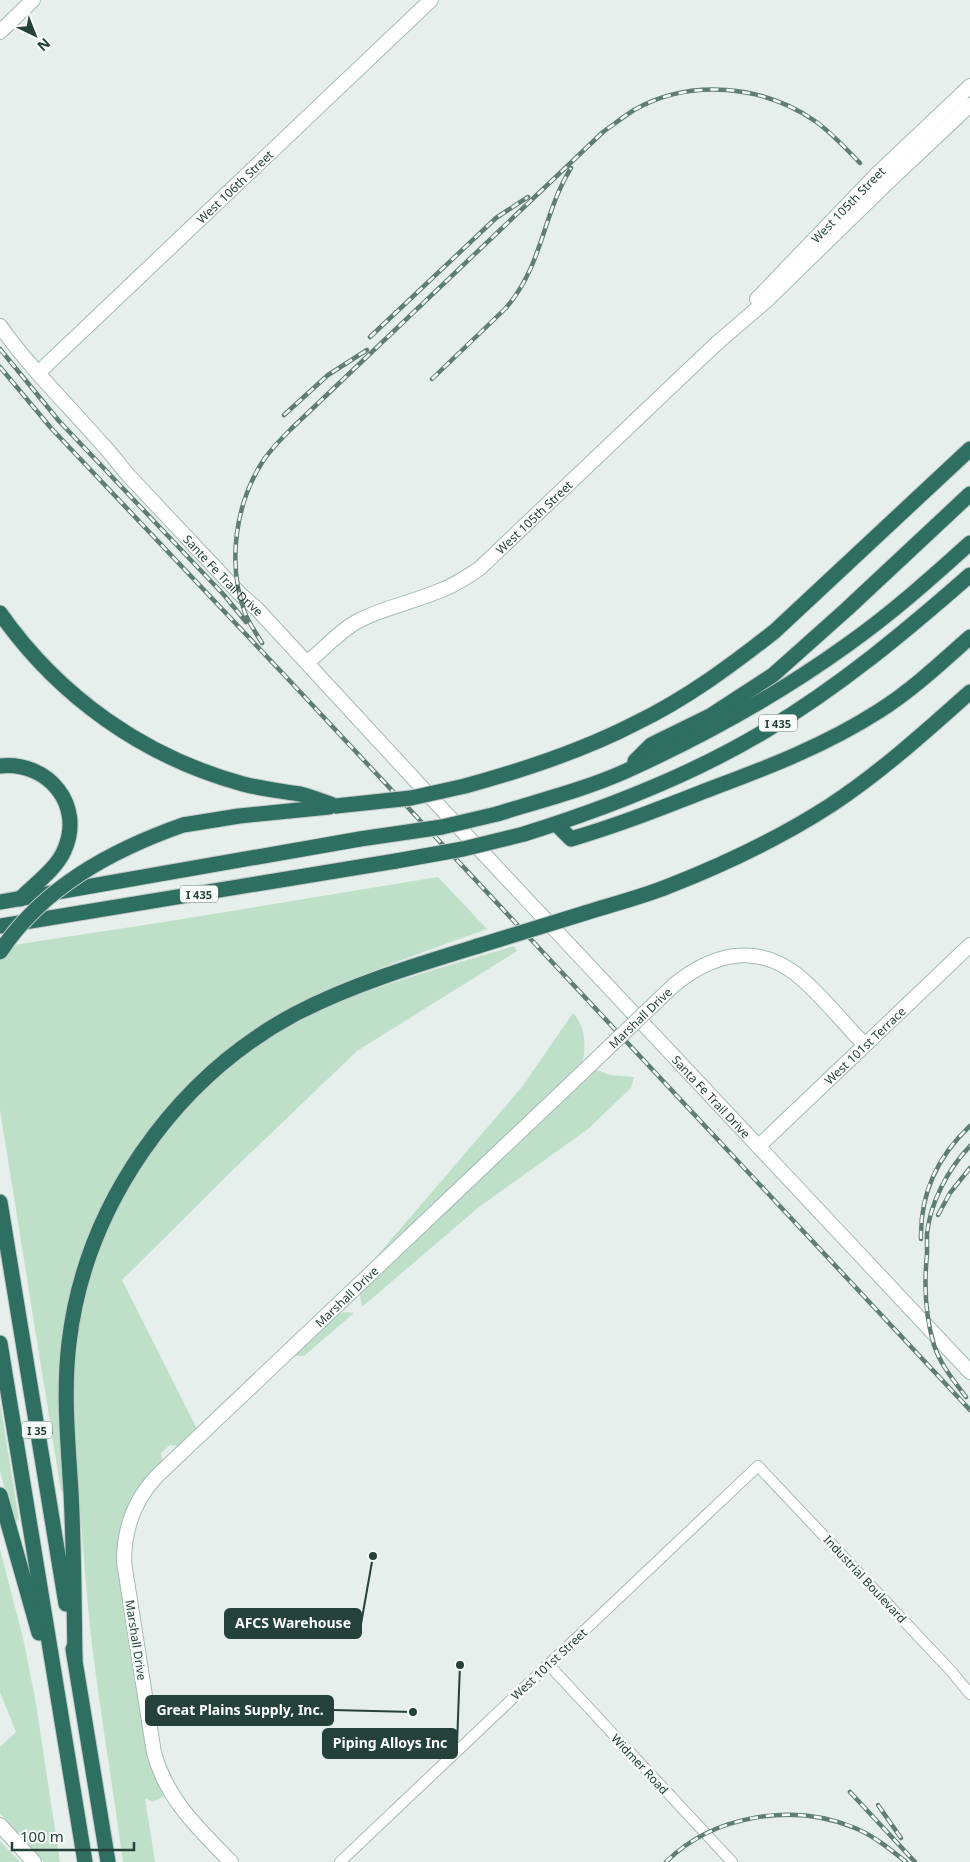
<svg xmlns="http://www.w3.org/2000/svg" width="970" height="1862" viewBox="0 0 970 1862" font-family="'Noto Sans',sans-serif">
<rect width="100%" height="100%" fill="#e6efeb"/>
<!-- green -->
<g fill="#bfe0c8">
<path d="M438 877 487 929C431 949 376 968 323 993 300 1004 277 1015 257 1028 157 1096 80 1209 64 1330 62 1348 64 1367 64 1385 65 1420 65 1455 65 1491H61L0 1110V947L164 922Z"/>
<path d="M514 946 517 951 357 1051 236 1167 122 1280 197 1429 179 1446 170 1445 161 1453 163 1462C130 1500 113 1520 119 1573L159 1782 164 1796 153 1802 145 1798 155 1862H123C113 1787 100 1712 91 1637 87 1599 84 1560 81 1522 75 1454 67 1386 79 1319 95 1220 160 1123 237 1062 246 1054 255 1046 264 1040 341 993 429 972 514 946Z"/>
<path d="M573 1013C585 1025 587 1047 582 1063L376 1261 371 1263 522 1087Z"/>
<polygon points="595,1069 610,1075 634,1077 631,1088 588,1129 479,1207 362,1307 360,1295 362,1290"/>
<polygon points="344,1312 354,1313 304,1356 292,1356 336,1315"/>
<polygon points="0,1403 19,1520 14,1522 0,1471"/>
<polygon points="0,1549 23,1638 35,1698 60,1862 44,1862 0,1813 0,1747 16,1732 0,1692"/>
<polygon points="0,1841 20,1862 0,1862"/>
</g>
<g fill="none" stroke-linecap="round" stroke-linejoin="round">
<!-- street casing -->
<g stroke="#a8b8b2" stroke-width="12">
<g id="street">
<polyline points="548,1664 732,1862"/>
<polyline points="340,1862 758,1466 952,1672 970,1694"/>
</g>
</g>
<!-- secondary casing -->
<g stroke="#a4bbb3" stroke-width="16">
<g id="secondary">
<polyline points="0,32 33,0"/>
<path id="s1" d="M757 299 877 174 970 86"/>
<path id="s2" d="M0 326C30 368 68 405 102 444 112 454 120 466 129 476L240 594 257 609 452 820 970 1372"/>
<path id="s3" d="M38 373 431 0"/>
<path id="s4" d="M307 663C324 649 340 630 360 620 386 607 413 602 439 591 454 586 466 577 479 569L717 343 766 301 886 184 970 105"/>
<path d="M674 985C711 955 754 942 796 974 821 994 842 1022 865 1045"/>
<path id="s5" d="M759 1146 970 945"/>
<polyline points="0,1825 34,1862"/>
<path id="s6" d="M231 1862C198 1828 167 1800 154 1753L124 1562C124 1529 134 1500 157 1476L585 1070"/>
</g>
</g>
<!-- highway casing -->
<g stroke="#c2cac8" stroke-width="17">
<g id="highway">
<path d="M0 613C59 697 144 757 243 784 262 789 281 791 300 794 312 797 324 802 336 806"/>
<polyline points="635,761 651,745 710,716 773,675 847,609 970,494"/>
<path d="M0 766C48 761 85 805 64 851 56 869 35 884 20 899"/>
<path d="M465 786C524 770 582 751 636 723 686 699 732 665 775 631L970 449"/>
<path d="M497 814C539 801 586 789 626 771 703 736 779 694 847 645 891 614 930 579 970 543"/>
<path d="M556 824 571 839C619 825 664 807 710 789 769 767 826 745 879 711 912 690 941 663 970 637"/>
<polyline points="183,825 239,816 329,807"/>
<path d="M524 834C607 808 690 776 765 731 839 687 905 632 970 575"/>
<polyline points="0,902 360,839"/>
<path d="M585 913C613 904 642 897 669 886 725 864 780 838 831 805 881 772 925 732 970 692"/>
<polyline points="0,926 396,861"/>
<polyline points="0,1202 66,1604"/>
<polyline points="0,1343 85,1862"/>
<polyline points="0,1495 39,1633"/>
<polyline points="73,1649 108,1862"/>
<path d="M75 1659C74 1603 74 1547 71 1492 68 1442 63 1393 69 1343 85 1206 174 1079 295 1014 353 984 416 965 478 946"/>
</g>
</g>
<!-- street -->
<use href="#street" stroke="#fff" stroke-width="10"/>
<!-- secondary -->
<use href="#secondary" stroke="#fff" stroke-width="14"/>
<!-- highway -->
<use href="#highway" stroke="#2f6f62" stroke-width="15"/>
<!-- rail casing -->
<g stroke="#5f7d75" stroke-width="4.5">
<g id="rail">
<polyline points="370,337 496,218 528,197"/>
<polyline points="0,349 59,421 224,595 246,622"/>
<polyline points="0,367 51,428 289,680 970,1410"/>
<path d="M432 379 506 308C544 263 542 215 571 168"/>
<polyline points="284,415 328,375 367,350"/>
<path d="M262 643C256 633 249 623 245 613 227 564 235 504 263 461 271 449 281 439 291 429L603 132C613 125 623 117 634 110 690 78 763 85 815 121 832 133 846 149 860 163"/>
<polyline points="938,1215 950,1193 970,1168"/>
<path d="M921 1239C920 1193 937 1157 970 1126"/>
<path d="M966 1397C954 1381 940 1364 934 1345 925 1315 924 1284 927 1254 927 1247 927 1241 927 1234 930 1203 948 1169 970 1146"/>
<polyline points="850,1792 915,1862"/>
<polyline points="878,1805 901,1838"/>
<path d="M666 1862C713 1815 794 1802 855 1828 874 1836 890 1849 906 1862"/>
</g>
</g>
<!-- rail -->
<use href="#rail" stroke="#f7fbf9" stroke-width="2.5" stroke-dasharray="8" stroke-linecap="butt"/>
<!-- secondary-bridge casing -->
<g stroke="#a4bbb3" stroke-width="16" stroke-linecap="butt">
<g id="secondary-bridge">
<path id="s7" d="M585 1070 674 985"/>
</g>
</g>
<!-- highway-bridge casing -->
<g stroke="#c2cac8" stroke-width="17" stroke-linecap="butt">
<g id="highway-bridge">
<polyline points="336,806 411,798 465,786"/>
<polyline points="360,839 442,827 497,814"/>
<polyline points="396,861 463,849 524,834"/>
<polyline points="478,946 585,913"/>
<path d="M0 952C43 887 112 850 183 825"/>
</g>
</g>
<!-- secondary-bridge -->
<use href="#secondary-bridge" stroke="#fff" stroke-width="14"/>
<!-- highway-bridge -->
<use href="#highway-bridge" stroke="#2f6f62" stroke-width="15"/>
</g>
<g text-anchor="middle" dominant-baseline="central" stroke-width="5" stroke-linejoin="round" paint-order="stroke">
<!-- shield labels -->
<g fill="#f7fbf9" stroke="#637a73" stroke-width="1">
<rect x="759" y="714.5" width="38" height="17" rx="4"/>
<rect x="180" y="885.5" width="38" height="17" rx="4"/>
<rect x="22" y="1421.5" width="30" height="17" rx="4"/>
</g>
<g font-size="11" font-weight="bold" fill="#24423a">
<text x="778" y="723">I 435</text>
<text x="199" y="894">I 435</text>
<text x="37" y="1430">I 35</text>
</g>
<!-- street labels -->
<g font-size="12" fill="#24423a" stroke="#f7fbf9">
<text stroke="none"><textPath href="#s3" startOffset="271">West 106th Street</textPath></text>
<text stroke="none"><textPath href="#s1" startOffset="131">West 105th Street</textPath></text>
<text stroke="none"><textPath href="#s4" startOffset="274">West 105th Street</textPath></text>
<text stroke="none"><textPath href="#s2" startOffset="335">Sante Fe Trail Drive</textPath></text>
<text stroke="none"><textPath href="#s7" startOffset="76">Marshall Drive</textPath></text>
<text stroke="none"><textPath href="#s5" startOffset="146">West 101st Terrace</textPath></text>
<text stroke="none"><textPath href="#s2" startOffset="1049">Santa Fe Trail Drive</textPath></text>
<text stroke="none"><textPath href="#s6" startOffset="684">Marshall Drive</textPath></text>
<text transform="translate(865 1579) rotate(47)">Industrial Boulevard</text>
<text transform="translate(136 1640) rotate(81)">Marshall Drive</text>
<text transform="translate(549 1664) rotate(-43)">West 101st Street</text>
<text transform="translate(640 1764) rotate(47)">Widmer Road</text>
</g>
</g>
<!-- callouts -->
<path fill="none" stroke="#24423a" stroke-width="2" d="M373 1556L361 1624M413 1712L333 1710M460 1665L457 1744"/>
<g fill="#24423a" stroke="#f7fbf9" stroke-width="2">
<circle cx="373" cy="1556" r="5"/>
<circle cx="413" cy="1712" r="5"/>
<circle cx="460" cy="1665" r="5"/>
</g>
<g fill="#24423a" stroke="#24423a" stroke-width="2">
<rect x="225" y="1609" width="136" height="29" rx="5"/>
<rect x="146" y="1696" width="187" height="29" rx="5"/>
<rect x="323" y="1729" width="134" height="29" rx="5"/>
</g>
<g font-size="14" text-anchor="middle" font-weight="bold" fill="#fff">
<text x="293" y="1628">AFCS Warehouse</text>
<text x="240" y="1715">Great Plains Supply, Inc.</text>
<text x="390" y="1748">Piping Alloys Inc</text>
</g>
<!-- north arrow -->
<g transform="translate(35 35) rotate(137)" stroke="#f7fbf9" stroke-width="4" paint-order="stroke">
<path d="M0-4L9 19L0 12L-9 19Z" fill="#24423a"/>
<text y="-8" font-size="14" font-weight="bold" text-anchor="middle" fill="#24423a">N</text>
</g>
<!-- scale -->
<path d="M12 1842v8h122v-8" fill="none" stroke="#24423a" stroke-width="2.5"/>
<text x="20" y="1842" font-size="15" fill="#24423a" stroke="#f7fbf9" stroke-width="4" paint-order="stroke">100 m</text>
</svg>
